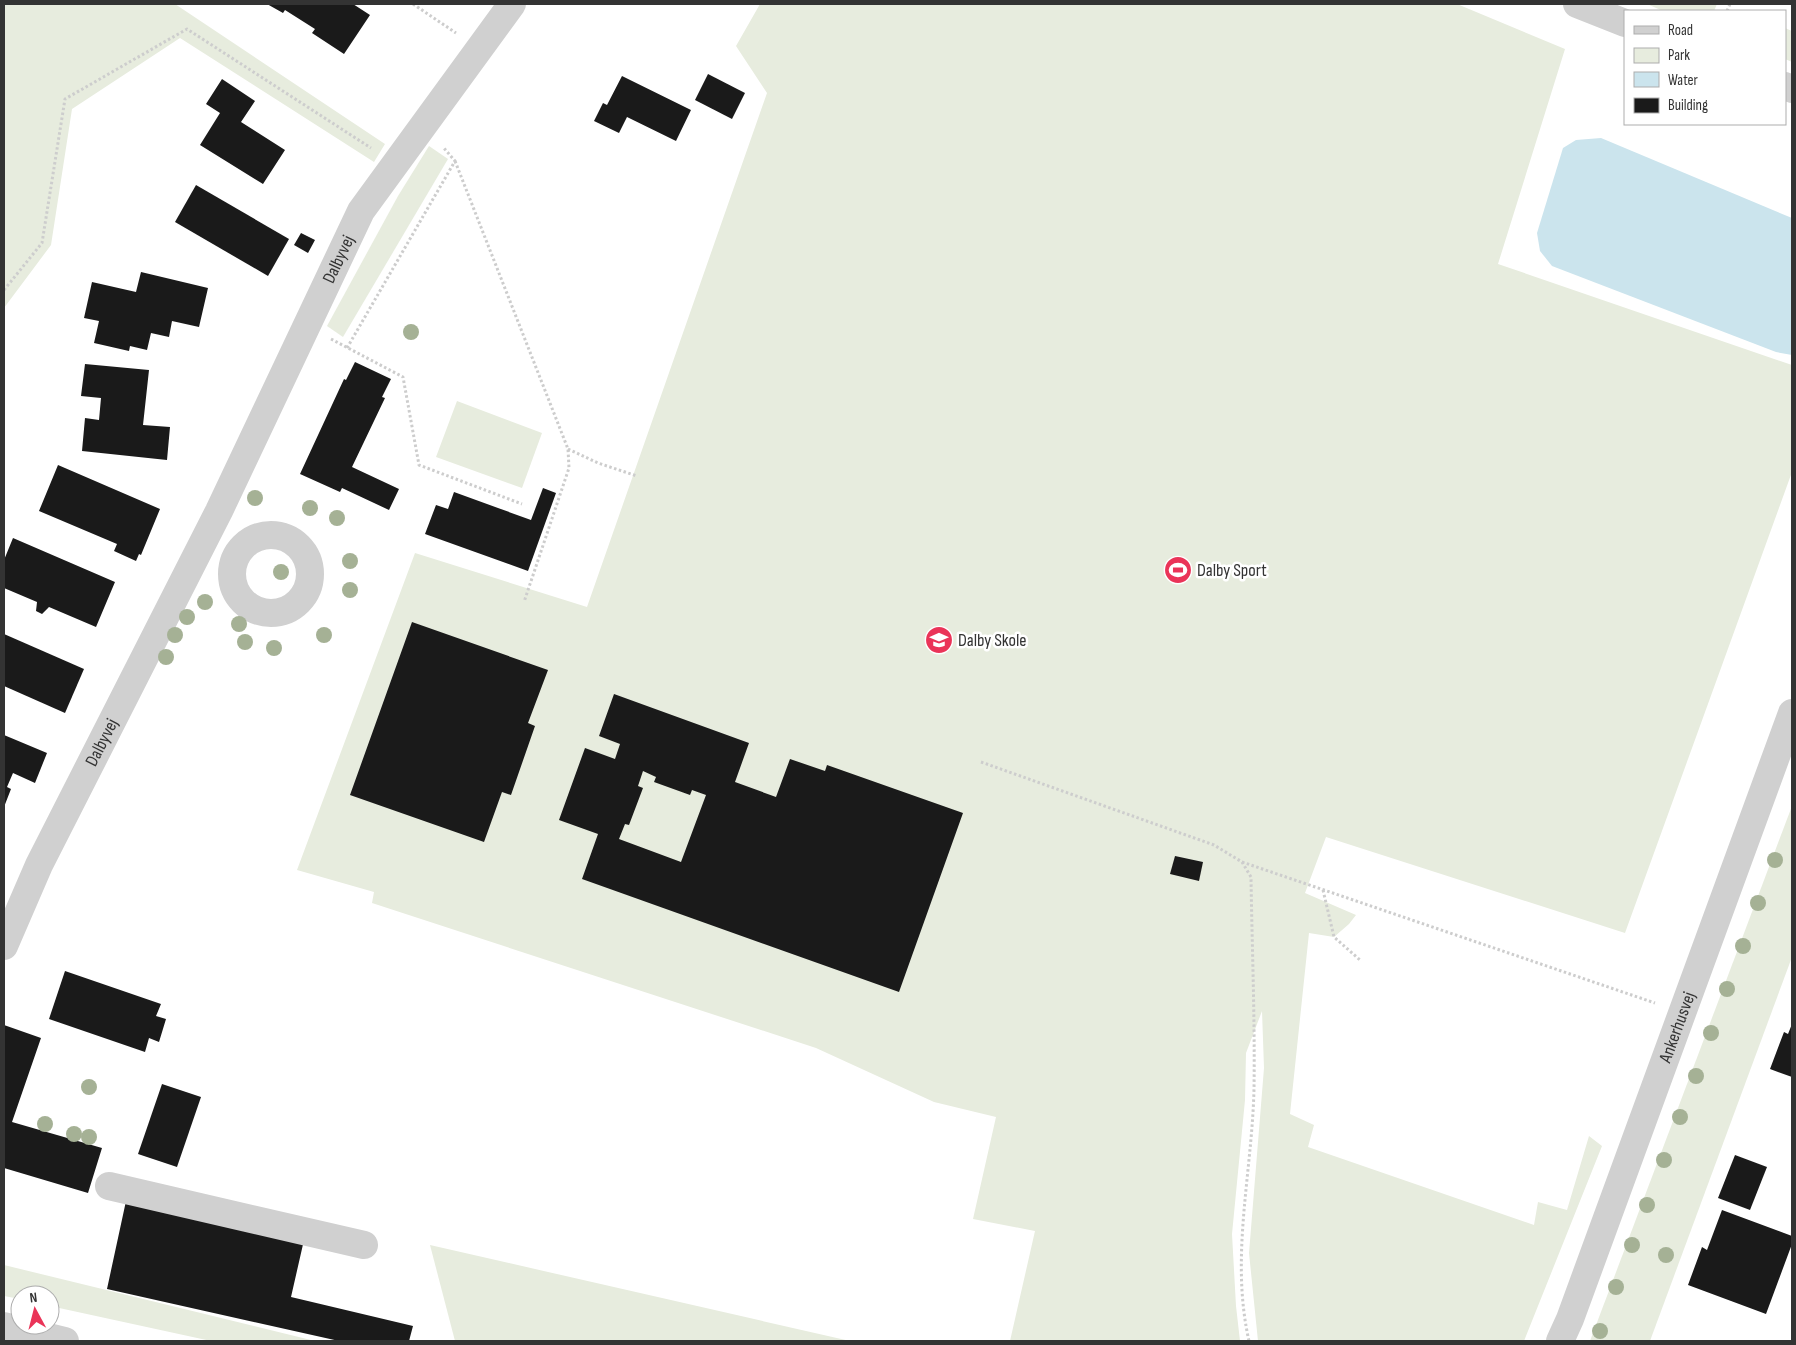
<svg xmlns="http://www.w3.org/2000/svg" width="1796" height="1345" viewBox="0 0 1796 1345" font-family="'Sofia Sans Condensed',sans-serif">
<rect width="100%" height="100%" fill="#fff"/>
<!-- green -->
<g fill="#e7ecde">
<polygon points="4,4 175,4 385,144 374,162 180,38 72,109 51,245 4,308"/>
<polygon points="760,4 1457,4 1565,49 1498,264 1792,365 1792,472 1625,933 1326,837 1305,893 1356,915 1349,924 1334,937 1309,933 1290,1114 1314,1125 1308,1147 1534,1225 1538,1202 1567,1210 1589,1136 1602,1146 1524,1341 1258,1341 1249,1253 1264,1068 1262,1011 1246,1053 1245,1100 1232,1234 1236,1306 1240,1341 1010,1341 1035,1231 973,1219 996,1117 934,1102 816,1048 372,903 374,892 297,870 415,553 587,607 767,93 736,46"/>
<polygon points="1647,4 1717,4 1714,11 1663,11"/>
<polygon points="1785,28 1792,31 1792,62 1785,59"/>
<polygon points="429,146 448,159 343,337 327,326 398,196"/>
<polygon points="457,401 542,433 522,488 436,457"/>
<polygon points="1792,806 1792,957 1650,1341 1590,1341"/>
<polygon points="430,1245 850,1341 455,1341"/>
<polygon points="4,1265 315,1341 211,1341 50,1306 50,1295 20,1295 20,1299 4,1296"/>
</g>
<!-- water -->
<polygon fill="#cbe4ed" points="1601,138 1792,218 1792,355 1776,352 1552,266 1540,251 1537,233 1563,148 1576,140"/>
<!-- building -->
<g fill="#1a1a1a" fill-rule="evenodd">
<polygon points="267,4 353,4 370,15 344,54 312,33 315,29 285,10 283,13"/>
<polygon points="708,74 745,93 732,119 695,100"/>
<polygon points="622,76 691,110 676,141 627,117 619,133 594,121 603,103 607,105"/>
<polygon points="222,79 255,101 241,122 285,150 263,184 200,145 220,113 206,104"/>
<polygon points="196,185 289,239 268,276 175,222"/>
<polygon points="301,233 315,240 308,253 294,245"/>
<polygon points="141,272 208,288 199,327 172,321 169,337 151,333 147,350 130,346 129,351 94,343 99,321 84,318 92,282 136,292"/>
<polygon points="355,362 391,379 382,397 385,398 352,467 399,489 389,510 342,488 340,492 300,474 344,379 346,380"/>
<polygon points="85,364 149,370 143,425 170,427 167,460 82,451 85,418 99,420 101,398 81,396"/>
<polygon points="58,465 160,509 141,555 139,554 136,561 114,551 117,544 39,511"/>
<polygon points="543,488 556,493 528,571 425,534 436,505 448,509 454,492 531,520"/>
<polygon points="13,538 115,582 96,627 49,607 42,614 36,611 37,602 4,588 4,560"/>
<polygon points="412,622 548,670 528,723 535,726 511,795 502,792 484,842 350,795"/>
<polygon points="4,634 84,669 65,713 4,686"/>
<path d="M614 694 749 743 735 782 776 797 790 759 825 771 827 765 963 813 899 992 582 879 598 834 559 820 585 748 615 759 620 744 599 736ZM643 771 656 777 654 782 690 795 692 790 706 795 681 862 619 839 625 824 629 825 643 788 638 786Z"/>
<polygon points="4,735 47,753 35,783 13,773 7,787 11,789 4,807"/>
<polygon points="1175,856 1203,862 1199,881 1170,874"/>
<polygon points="65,971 161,1004 156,1016 166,1019 159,1042 149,1038 145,1052 49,1019"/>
<polygon points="1792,1024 1792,1077 1770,1069 1784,1032 1788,1034"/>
<polygon points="4,1025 41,1038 12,1122 102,1148 88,1193 4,1168"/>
<polygon points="162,1084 201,1097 177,1167 138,1154"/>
<polygon points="1735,1155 1767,1167 1750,1210 1718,1198"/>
<polygon points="126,1201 304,1240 291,1297 413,1326 409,1341 339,1341 107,1289"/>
<polygon points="1722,1210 1792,1236 1792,1244 1766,1314 1688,1285 1702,1247 1707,1250"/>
</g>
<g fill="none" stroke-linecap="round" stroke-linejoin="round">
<!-- path -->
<g stroke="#cdcdcd" stroke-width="3" stroke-dasharray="2.5 2.5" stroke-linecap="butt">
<polyline points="413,4 456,33"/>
<polyline points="1727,11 1730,4"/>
<polyline points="455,161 568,449 569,468 524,602"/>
<polyline points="4,290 42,243 65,99 187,29 371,148"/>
<polyline points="331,339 403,377 419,465 522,504"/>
<polyline points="347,348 455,161 443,147"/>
<polyline points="568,449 598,463 637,476"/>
<path d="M981 762 1214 845 1242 862 1251 877C1252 947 1255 1018 1254 1089 1252 1174 1230 1257 1249 1341"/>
<polyline points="1242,862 1655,1003"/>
<polyline points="1323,890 1334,937 1360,960"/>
</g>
<!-- minor -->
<g stroke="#d0d0d0" stroke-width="28">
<polyline points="1577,4 1625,23"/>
<polyline points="1785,86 1792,89"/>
<circle cx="271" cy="574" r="39"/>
<path id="s1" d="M4 946 39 865 219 511 361 211 512 4"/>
<polyline points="109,1186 364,1245"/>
<polyline points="4,1326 65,1341"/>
<path id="s2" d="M1560 1341 1570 1319 1792 713"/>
</g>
</g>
<!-- trees -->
<g fill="#a5b195">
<circle cx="411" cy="332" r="8"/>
<circle cx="255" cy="498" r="8"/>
<circle cx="310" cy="508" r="8"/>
<circle cx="337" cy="518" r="8"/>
<circle cx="350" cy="561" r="8"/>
<circle cx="281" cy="572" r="8"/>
<circle cx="350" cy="590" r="8"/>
<circle cx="205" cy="602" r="8"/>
<circle cx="187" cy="617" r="8"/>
<circle cx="239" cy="624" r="8"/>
<circle cx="175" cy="635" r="8"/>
<circle cx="324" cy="635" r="8"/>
<circle cx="245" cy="642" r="8"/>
<circle cx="274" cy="648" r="8"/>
<circle cx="166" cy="657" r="8"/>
<circle cx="1775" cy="860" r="8"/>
<circle cx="1758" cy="903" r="8"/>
<circle cx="1743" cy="946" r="8"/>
<circle cx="1727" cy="989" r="8"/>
<circle cx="1711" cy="1033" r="8"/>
<circle cx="1696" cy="1076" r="8"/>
<circle cx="89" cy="1087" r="8"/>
<circle cx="1680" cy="1117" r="8"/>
<circle cx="45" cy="1124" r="8"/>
<circle cx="74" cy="1134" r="8"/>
<circle cx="89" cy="1137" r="8"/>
<circle cx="1664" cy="1160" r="8"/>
<circle cx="1647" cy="1205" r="8"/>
<circle cx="1632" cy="1245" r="8"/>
<circle cx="1666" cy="1255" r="8"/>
<circle cx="1616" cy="1287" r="8"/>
<circle cx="1600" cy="1331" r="8"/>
</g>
<!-- icons -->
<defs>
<g id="stadium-disc" transform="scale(1.4375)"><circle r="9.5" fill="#ea3458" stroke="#fff"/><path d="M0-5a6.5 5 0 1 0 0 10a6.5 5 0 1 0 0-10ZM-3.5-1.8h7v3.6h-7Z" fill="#fff"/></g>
<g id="school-disc" transform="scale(1.4375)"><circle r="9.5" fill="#ea3458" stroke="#fff"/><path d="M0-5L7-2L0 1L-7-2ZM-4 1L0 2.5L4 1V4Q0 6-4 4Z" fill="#fff"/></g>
</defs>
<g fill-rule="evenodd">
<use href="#stadium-disc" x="1178" y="570"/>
<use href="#school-disc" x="939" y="640"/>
</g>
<g text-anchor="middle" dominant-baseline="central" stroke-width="5" stroke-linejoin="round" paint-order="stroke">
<!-- street labels -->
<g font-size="18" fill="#333" stroke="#fff">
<text stroke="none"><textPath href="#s1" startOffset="764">Dalbyvej</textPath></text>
<text stroke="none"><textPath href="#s1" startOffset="226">Dalbyvej</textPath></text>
<text stroke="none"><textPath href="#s2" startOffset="335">Ankerhusvej</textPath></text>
</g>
<!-- poi labels -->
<g font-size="18" fill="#333" stroke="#fff" text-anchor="start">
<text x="1197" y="570">Dalby Sport</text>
<text x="958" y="640">Dalby Skole</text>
</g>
</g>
<!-- border -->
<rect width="1796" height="1345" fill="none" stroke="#333333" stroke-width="10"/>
<!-- legend -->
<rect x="1624" y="10" width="162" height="115" fill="#ffffff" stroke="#adadad"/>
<rect x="1634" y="26" width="25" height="8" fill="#d0d0d0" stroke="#adadad"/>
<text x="1668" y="35" font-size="15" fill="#333333">Road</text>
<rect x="1634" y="48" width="25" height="15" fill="#e7ecde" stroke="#adadad"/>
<text x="1668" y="60" font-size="15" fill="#333333">Park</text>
<rect x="1634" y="72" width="25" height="15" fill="#cbe4ed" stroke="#adadad"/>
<text x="1668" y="85" font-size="15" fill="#333333">Water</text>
<rect x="1634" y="98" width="25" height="15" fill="#1a1a1a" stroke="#adadad"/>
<text x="1668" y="110" font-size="15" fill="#333333">Building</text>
<!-- north arrow -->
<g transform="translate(35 1310) rotate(353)"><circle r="24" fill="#ffffff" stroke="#adadad"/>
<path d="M0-4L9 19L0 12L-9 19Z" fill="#ea3458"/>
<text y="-8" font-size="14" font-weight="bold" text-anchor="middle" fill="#333333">N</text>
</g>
</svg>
